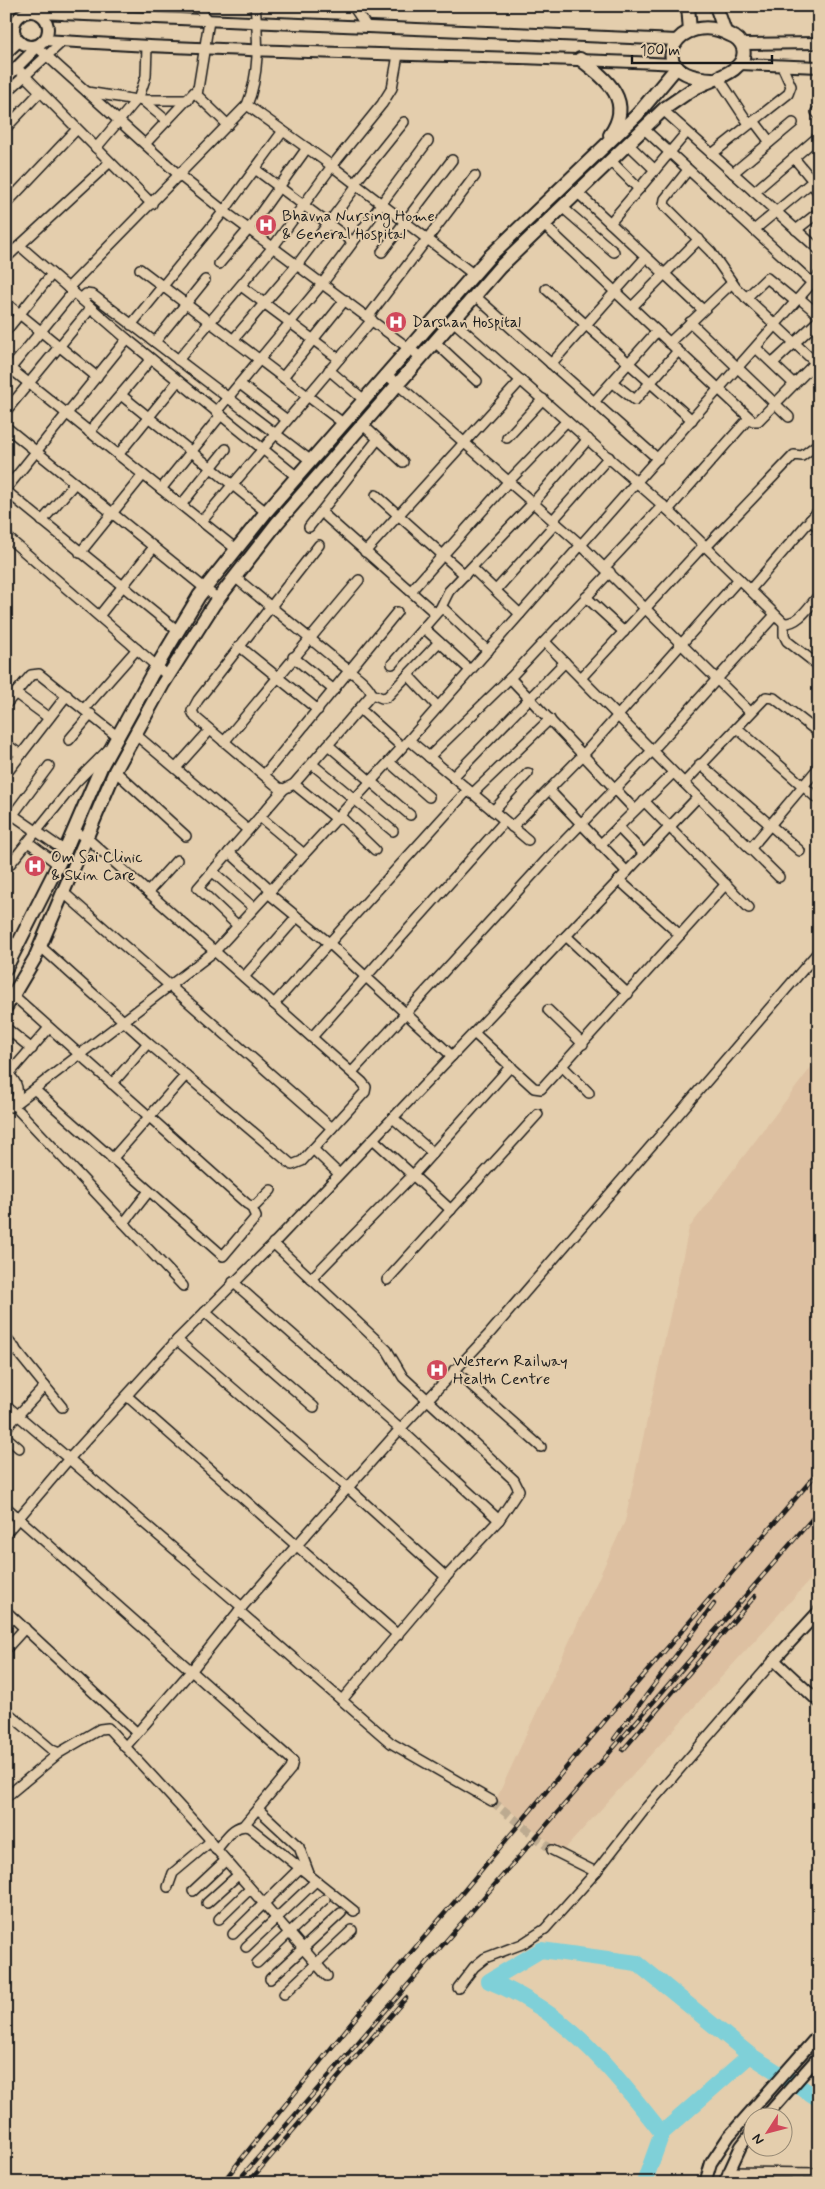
<svg xmlns="http://www.w3.org/2000/svg" width="825" height="2189" viewBox="0 0 825 2189" font-family="Mynerve,sans-serif">
<rect width="100%" height="100%" fill="#e4cead"/>
<filter id="ink" filterUnits="userSpaceOnUse"><feTurbulence type="fractalNoise" baseFrequency=".02" numOctaves="2"/><feDisplacementMap in="SourceGraphic" scale="10" xChannelSelector="R" yChannelSelector="G"/><feConvolveMatrix kernelMatrix="1 2 1 2 8 2 1 2 1" color-interpolation-filters="sRGB"/></filter>
<g filter="url(#ink)">
<!-- built -->
<polygon fill="#ddc0a1" points="819,1057 819,1570 562,1852 496,1800 625,1521 689,1228"/>
<g fill="none" stroke-linecap="round" stroke-linejoin="round">
<!-- river -->
<g stroke="#7fd0d8" stroke-width="16">
<polyline points="662,2133 750,2055"/>
<path d="M644 2183 662 2133C611 2069 568 2012 489 1981L541 1950 637 1963 750 2055 819 2099"/>
</g>
<!-- minor-tunnel -->
<polyline stroke="#bcaa90" stroke-width="9" stroke-dasharray="9 4.5" stroke-linecap="butt" points="492,1801 552,1850"/>
<!-- minor casing -->
<g stroke="#1c1c1c" stroke-width="12">
<g id="minor">
<polyline points="197,6 209,21 197,95 228,125"/>
<polyline points="353,6 367,27"/>
<polyline points="65,15 76,6"/>
<polyline points="37,47 179,175 224,211 422,358"/>
<polyline points="17,68 152,204"/>
<polyline points="718,77 749,124"/>
<polyline points="87,92 137,100"/>
<polyline points="6,93 63,41"/>
<polyline points="141,99 167,121"/>
<polyline points="143,100 188,100"/>
<polyline points="247,105 332,166 473,274"/>
<polyline points="663,110 819,250"/>
<polyline points="816,112 819,115"/>
<polyline points="754,121 770,142"/>
<polyline points="6,128 40,92"/>
<polyline points="643,128 811,282"/>
<polyline points="627,143 655,170"/>
<polyline points="145,144 196,90"/>
<polyline points="96,148 139,97 146,76 147,47"/>
<polyline points="712,154 788,94 791,86 782,66"/>
<polyline points="794,158 813,181"/>
<polyline points="610,160 639,189"/>
<polyline points="255,169 353,242"/>
<polyline points="688,170 665,199 664,205 711,252 736,288 819,366"/>
<polyline points="733,173 793,123"/>
<polyline points="355,183 404,122"/>
<polyline points="811,183 819,193"/>
<polyline points="577,192 703,310"/>
<polyline points="754,192 819,136"/>
<polyline points="6,204 77,129"/>
<polyline points="562,207 614,252"/>
<polyline points="610,223 687,132"/>
<polyline points="544,225 753,421 758,421 815,363"/>
<polyline points="754,230 819,176"/>
<polyline points="796,230 819,212"/>
<polyline points="20,246 127,339 296,476"/>
<polyline points="382,252 452,160"/>
<polyline points="6,258 110,162"/>
<polyline points="219,264 249,229 307,148"/>
<polyline points="140,269 343,423"/>
<polyline points="241,286 339,359"/>
<path d="M68 288 247 105C259 77 259 37 255 6"/>
<polyline points="546,289 692,420"/>
<polyline points="475,296 658,459"/>
<polyline points="746,298 767,278 795,301"/>
<polyline points="799,298 819,315"/>
<polyline points="81,299 86,294 93,295 310,460"/>
<polyline points="6,303 97,377"/>
<polyline points="632,307 699,239"/>
<polyline points="368,317 475,176"/>
<path d="M453 321 668 510 784 623C799 624 809 606 819 595"/>
<polyline points="690,322 789,417"/>
<polyline points="131,325 224,211 283,131"/>
<polyline points="6,331 52,274"/>
<polyline points="233,340 297,265 357,185"/>
<polyline points="155,342 205,280"/>
<polyline points="435,342 477,381"/>
<polyline points="669,343 732,283"/>
<polyline points="756,348 794,384"/>
<polyline points="178,360 273,247 332,166 382,104 392,88 398,55"/>
<polyline points="773,363 819,320"/>
<polyline points="551,364 646,257"/>
<polyline points="6,365 236,549"/>
<polyline points="329,370 363,399"/>
<polyline points="6,374 73,292"/>
<polyline points="386,374 581,545 750,712"/>
<polyline points="283,377 345,300"/>
<polyline points="612,382 635,400 678,351"/>
<polyline points="240,384 287,420"/>
<polyline points="121,395 266,512"/>
<polyline points="594,402 657,331"/>
<polyline points="6,411 91,308"/>
<polyline points="216,412 322,284 428,141"/>
<polyline points="363,425 403,462"/>
<polyline points="6,427 218,599"/>
<polyline points="89,432 151,359"/>
<polyline points="507,438 543,399"/>
<polyline points="118,455 178,381"/>
<polyline points="6,489 127,339"/>
<polyline points="161,489 221,415"/>
<polyline points="6,491 178,631"/>
<polyline points="376,495 465,575"/>
<polyline points="181,505 226,449"/>
<polyline points="668,510 749,418"/>
<polyline points="321,512 435,613"/>
<polyline points="553,520 609,457"/>
<polyline points="810,520 819,528"/>
<polyline points="42,521 75,483"/>
<polyline points="202,521 372,320"/>
<polyline points="309,527 378,439"/>
<polyline points="6,536 168,676"/>
<polyline points="706,547 794,455 802,456 819,443"/>
<polyline points="365,552 521,380"/>
<polyline points="80,553 143,475"/>
<polyline points="605,567 663,505"/>
<polyline points="472,568 520,614"/>
<path d="M235 577C268 605 302 632 336 660 347 670 366 680 372 694L294 784 284 789 279 788 195 717 192 711 198 700 319 545"/>
<polyline points="496,590 556,523"/>
<polyline points="750,590 819,510"/>
<polyline points="411,591 509,481 567,421"/>
<polyline points="586,597 624,632"/>
<polyline points="440,609 449,591 533,503 588,439"/>
<polyline points="99,616 154,547"/>
<polyline points="784,623 784,635 787,641 819,666"/>
<polyline points="425,629 470,670"/>
<polyline points="545,642 684,783"/>
<polyline points="239,646 318,710"/>
<polyline points="293,657 334,690"/>
<polyline points="392,664 440,609 445,610 488,651"/>
<polyline points="408,675 438,707"/>
<polyline points="510,678 635,810"/>
<polyline points="581,678 704,545"/>
<polyline points="15,693 49,718"/>
<polyline points="372,694 382,698 387,697 439,642"/>
<polyline points="6,704 31,675 39,674 118,737"/>
<polyline points="84,709 137,649"/>
<polyline points="360,709 402,747"/>
<polyline points="737,728 819,800"/>
<polyline points="135,734 248,830"/>
<polyline points="69,740 91,714"/>
<polyline points="409,740 528,840"/>
<polyline points="224,742 359,580"/>
<polyline points="6,744 21,755"/>
<polyline points="328,745 410,815"/>
<polyline points="429,757 510,678 610,572"/>
<polyline points="389,762 429,797"/>
<polyline points="312,764 393,831"/>
<polyline points="700,764 800,851"/>
<polyline points="176,768 210,730"/>
<polyline points="115,771 186,836"/>
<polyline points="6,774 67,695"/>
<polyline points="264,775 397,612"/>
<polyline points="453,777 565,662"/>
<polyline points="294,784 337,819"/>
<polyline points="549,790 627,872"/>
<polyline points="472,794 550,719"/>
<polyline points="644,801 749,908"/>
<polyline points="493,811 528,773"/>
<polyline points="13,815 65,851"/>
<polyline points="340,816 375,850"/>
<polyline points="260,817 304,854"/>
<polyline points="6,824 49,766"/>
<polyline points="512,827 583,755 739,579"/>
<polyline points="618,827 644,854"/>
<polyline points="28,842 59,865"/>
<polyline points="600,845 673,773"/>
<polyline points="750,849 819,767"/>
<polyline points="229,852 271,890"/>
<polyline points="6,869 76,782 108,750"/>
<polyline points="212,871 254,908"/>
<polyline points="779,877 684,783 766,697 774,698 819,733"/>
<polyline points="619,880 680,935"/>
<polyline points="148,892 177,860"/>
<polyline points="64,893 332,1128"/>
<polyline points="268,893 329,943 452,1056"/>
<polyline points="238,926 198,888 284,789"/>
<polyline points="566,936 628,994"/>
<polyline points="6,938 18,948"/>
<polyline points="40,946 148,1043 292,1165 302,1161 365,1092 366,1087 362,1082 87,838 74,831"/>
<polyline points="244,977 297,917"/>
<polyline points="13,995 247,1204 251,1206 256,1205 271,1190"/>
<polyline points="274,1004 468,790"/>
<polyline points="548,1010 583,1044"/>
<polyline points="6,1028 32,1049"/>
<polyline points="474,1033 534,1088 541,1089 726,884"/>
<polyline points="312,1037 505,821"/>
<polyline points="562,1066 589,1093"/>
<polyline points="352,1072 547,859 651,752 775,615"/>
<path d="M6 1073C18 1081 21 1093 13 1105"/>
<polyline points="9,1074 49,1028"/>
<polyline points="112,1084 148,1043"/>
<polyline points="35,1090 223,1256 256,1217 251,1206"/>
<polyline points="11,1107 215,951 409,740 819,275"/>
<polyline points="19,1111 183,1286"/>
<polyline points="393,1118 433,1153"/>
<polyline points="373,1139 451,1210"/>
<polyline points="313,1149 339,1174"/>
<polyline points="112,1159 186,1075"/>
<polyline points="124,1223 149,1191"/>
<polyline points="273,1243 387,1350 403,1377 514,1480 519,1490 499,1520 446,1577 342,1700"/>
<polyline points="311,1279 413,1175 511,1066"/>
<polyline points="387,1280 538,1114"/>
<polyline points="233,1282 400,1429 499,1520"/>
<polyline points="205,1312 314,1407"/>
<polyline points="6,1338 62,1407"/>
<polyline points="177,1340 348,1488 446,1577"/>
<polyline points="6,1356 15,1348"/>
<polyline points="454,1370 541,1447"/>
<polyline points="127,1396 398,1635"/>
<polyline points="6,1405 242,1607"/>
<polyline points="6,1428 45,1386"/>
<polyline points="6,1437 19,1448"/>
<polyline points="6,1507 293,1761 291,1769 243,1826"/>
<polyline points="6,1533 68,1460 177,1340 275,1242 698,797"/>
<polyline points="6,1611 137,1733"/>
<polyline points="239,1611 391,1743 492,1801"/>
<polyline points="6,1649 25,1628"/>
<polyline points="6,1711 52,1750 59,1753 100,1729 108,1728 208,1837 210,1842 327,1976"/>
<polyline points="125,1747 192,1670 242,1607 400,1429 490,1333 819,951"/>
<polyline points="6,1797 59,1753"/>
<polyline points="258,1809 299,1847 310,1876"/>
<path d="M216 1850C225 1840 235 1822 249 1827L354 1911"/>
<polyline points="552,1850 596,1872"/>
<polyline points="168,1887 173,1873 210,1842"/>
<polyline points="193,1891 225,1861"/>
<polyline points="207,1903 238,1875"/>
<polyline points="219,1919 250,1889"/>
<polyline points="233,1934 300,1868"/>
<polyline points="246,1947 316,1881"/>
<polyline points="257,1963 325,1899"/>
<polyline points="270,1979 341,1913"/>
<polyline points="458,1988 474,1967 485,1958 522,1944 545,1929 596,1872 645,1809 774,1660"/>
<polyline points="284,1994 352,1930"/>
<polyline points="728,2172 819,2173"/>
</g>
</g>
<!-- tertiary casing -->
<g stroke="#1c1c1c" stroke-width="14">
<g id="tertiary">
<circle cx="31" cy="29" r="17"/>
<polyline points="38,13 677,40"/>
<polyline points="742,44 819,43"/>
<polyline points="6,53 19,41"/>
<polyline points="740,64 819,67"/>
<path d="M6 78 44 40C254 54 464 54 674 64"/>
<polyline points="819,1611 774,1660 819,1702"/>
<polyline points="766,2116 819,2056"/>
<polyline points="705,2183 711,2163 729,2136 819,2034"/>
<polyline points="724,2183 741,2146 752,2132"/>
</g>
</g>
<!-- secondary casing -->
<g stroke="#1c1c1c" stroke-width="16">
<g id="secondary">
<polyline points="688,6 690,31"/>
<polyline points="716,6 725,32"/>
<path d="M580 59C606 79 635 100 610 135"/>
<polyline points="6,968 65,851 102,765 151,676 199,596 266,512 489,257 637,115 677,67"/>
<path d="M6 1007 35 958 115 771 163 684 214 604 277 523 499 268 665 108C676 101 686 93 697 87 712 79 749 71 743 48 741 42 736 37 730 35 680 7 637 75 712 79"/>
</g>
</g>
<!-- minor -->
<use href="#minor" stroke="#e4cead" stroke-width="9"/>
<!-- tertiary -->
<use href="#tertiary" stroke="#e4cead" stroke-width="10"/>
<!-- secondary -->
<use href="#secondary" stroke="#e4cead" stroke-width="12"/>
<!-- rail casing -->
<g stroke="#1c1c1c" stroke-width="4.5">
<g id="rail">
<polyline points="614,1739 714,1604"/>
<polyline points="623,1750 755,1596"/>
<polyline points="222,2183 366,2005 463,1892 608,1717 819,1471"/>
<polyline points="236,2183 819,1511"/>
<polyline points="248,2183 406,1998"/>
</g>
</g>
<!-- rail -->
<use href="#rail" stroke="#e4cead" stroke-width="2.5" stroke-dasharray="8" stroke-linecap="butt"/>
</g>
</g>
<!-- icons -->
<defs>
<g id="hospital-disc" transform="scale(1.125)"><circle r="9.5" fill="#d1495b" stroke="#e4cead"/><path d="M-5-5h3v3.5h4V-5h3V5h-3V1.5h-4V5h-3Z" fill="#fff"/></g>
</defs>
<g fill-rule="evenodd">
<use href="#hospital-disc" x="266" y="225"/>
<use href="#hospital-disc" x="396" y="322"/>
<use href="#hospital-disc" x="35" y="866"/>
<use href="#hospital-disc" x="437" y="1370"/>
</g>
<g text-anchor="middle" dominant-baseline="central" stroke-width="4" stroke-linejoin="round" paint-order="stroke">
<!-- poi labels -->
<g font-size="16" fill="#1c1c1c" stroke="#e4cead" text-anchor="start">
<text x="282" y="216">Bhavna Nursing Home<tspan x="282" dy="18">&amp; General Hospital</tspan></text>
<text x="412" y="322">Darshan Hospital</text>
<text x="51" y="857">Om Sai Clinic<tspan x="51" dy="18">&amp; Skin Care</tspan></text>
<text x="453" y="1361">Western Railway<tspan x="453" dy="18">Health Centre</tspan></text>
</g>
</g>
<!-- margin -->
<rect width="825" height="2189" fill="none" stroke="#e4cead" stroke-width="25"/>
<rect x="12" y="12" width="800" height="2164" fill="none" stroke="#1c1c1c" stroke-width="2" filter="url(#ink)"/>
<!-- north arrow -->
<g transform="translate(768 2132) rotate(234)"><circle r="24" fill="#e4cead" stroke="#948773"/>
<path d="M0-4L9 19L0 12L-9 19Z" fill="#d1495b"/>
<text y="-8" font-size="14" font-weight="bold" text-anchor="middle" fill="#1c1c1c">N</text>
</g>
<!-- scale -->
<path d="M632 55v8h140v-8" fill="none" stroke="#1c1c1c" stroke-width="2.5"/>
<text x="640" y="55" font-size="15" fill="#1c1c1c" stroke="#e4cead" stroke-width="4" paint-order="stroke">100 m</text>
</svg>
